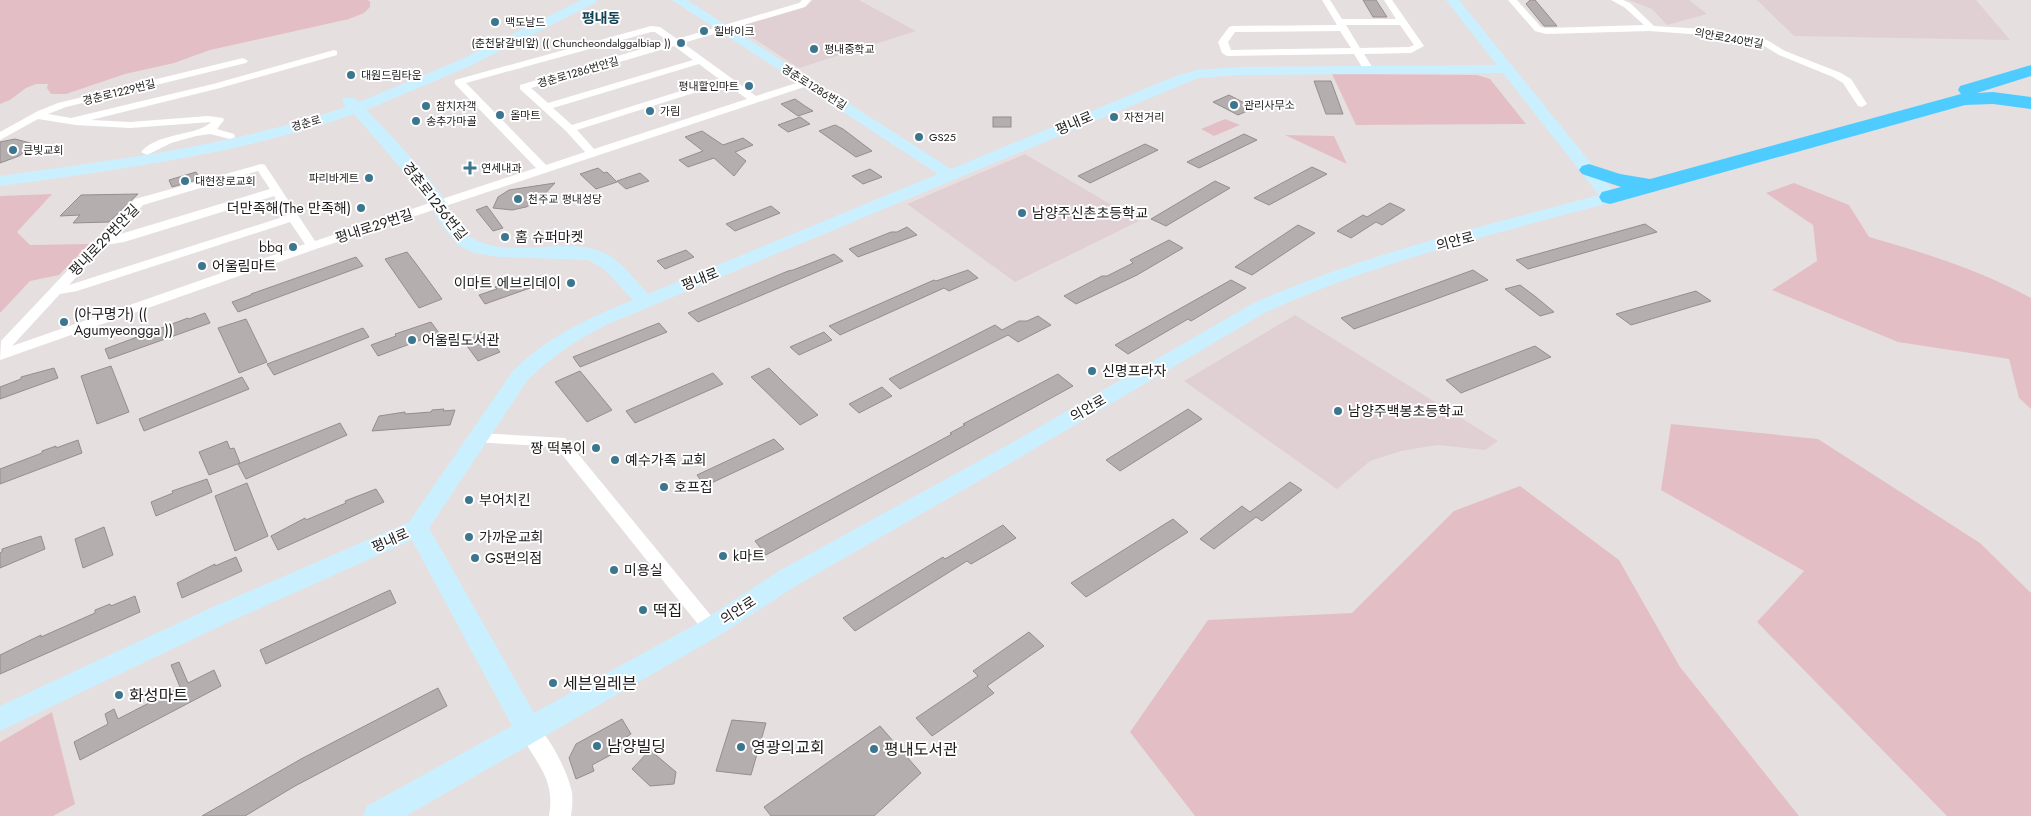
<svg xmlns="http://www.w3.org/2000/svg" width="2031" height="816" viewBox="0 0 2031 816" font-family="Jost,'Noto Sans KR',sans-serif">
<rect width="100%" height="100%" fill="#e6dfe0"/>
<!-- built -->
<g fill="#e0d0d3">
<polygon points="813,0 859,0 916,31 799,68 736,27 807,6"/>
<polygon points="1629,0 1689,0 1707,14 1667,25 1652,9"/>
<polygon points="1757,0 1976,0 2010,40 1794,36"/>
<polygon points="1025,154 1139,221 1015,282 907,204"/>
<polygon points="1295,315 1498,441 1485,450 1437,445 1401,451 1370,461 1337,489 1184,381"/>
</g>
<!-- green -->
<g fill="#e3bfc5">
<polygon points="0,0 368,0 370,2 370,7 364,13 349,19 210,50 174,63 125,74 66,94 51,94 47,88 48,84 36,84 26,88 10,100 0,104"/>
<polygon points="1332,74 1477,75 1490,79 1526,124 1356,125"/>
<polygon points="1225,119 1240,125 1214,136 1201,129"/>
<polygon points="1285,135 1334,136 1347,164"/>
<path d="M1794 183 1849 205 1869 237C1925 253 1980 270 2031 298V409L2019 398 2009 359 1898 342 1772 290 1817 261 1813 225 1766 193Z"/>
<polygon points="52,194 17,232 30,245 89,244 59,275 30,281 0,313 0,196"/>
<polygon points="1671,424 1818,439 1980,543 2031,593 2031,816 1947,816 1757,622 1804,571 1661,490"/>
<polygon points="1520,486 1619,560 1680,667 1799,816 1195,816 1130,732 1208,620 1352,613 1454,511"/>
<polygon points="52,712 75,804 53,816 0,816 0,742"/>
</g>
<!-- building -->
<g fill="#b4aeaf" stroke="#948e8f">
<polygon points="1363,0 1376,0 1387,17 1373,17"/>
<polygon points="1530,0 1535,0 1557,26 1544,26 1526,4"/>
<polygon points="1314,81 1331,81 1343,114 1326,114"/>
<polygon points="1229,95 1254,108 1238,115 1213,102"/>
<polygon points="795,99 805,106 813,111 798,116 781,104"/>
<polygon points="800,117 810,124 788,132 778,125"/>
<rect x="993" y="117" width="18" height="10"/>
<polygon points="835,125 843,129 872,151 856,157 819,131"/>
<polygon points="702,131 723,145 743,138 753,145 735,152 746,161 734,176 714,158 688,167 679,160 703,151 685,137"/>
<polygon points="1244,134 1257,140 1199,168 1187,162"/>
<polygon points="15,139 34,144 19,156 0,163 0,142"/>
<polygon points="1145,144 1158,150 1090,183 1078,176"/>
<polygon points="1312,167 1327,174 1269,205 1254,198"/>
<polygon points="598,168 604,173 607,172 617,182 596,189 580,174"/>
<polygon points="870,169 882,177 863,184 852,176"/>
<polygon points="196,172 200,179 172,187 169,180"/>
<polygon points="640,173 649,181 626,189 617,181"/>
<polygon points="1215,181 1230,188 1166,226 1151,219"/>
<polygon points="555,183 537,202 526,207 512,210 493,208 498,197 509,190"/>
<polygon points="138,194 109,222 73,223 80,215 60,216 81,195"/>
<polygon points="1390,203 1405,210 1382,225 1376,222 1351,238 1337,231 1363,215 1367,217"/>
<polygon points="487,206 503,228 493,231 476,210"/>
<polygon points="771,206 780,213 735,231 726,224"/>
<polygon points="1645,224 1657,232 1528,269 1516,260"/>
<polygon points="1298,225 1315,233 1252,275 1235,267"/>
<polygon points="907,227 917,235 858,257 849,249 891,232 897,232"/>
<polygon points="1169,240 1183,248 1137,275 1076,304 1064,296 1102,276 1107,276 1133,263 1130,260"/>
<polygon points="686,250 694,257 665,269 657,261"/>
<polygon points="407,252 414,261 442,299 419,308 385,259"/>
<polygon points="834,254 843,261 698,322 688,313 788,271 793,270"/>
<polygon points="356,257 363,266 238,312 232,302 251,295 251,294"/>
<polygon points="968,270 978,278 949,291 944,288 840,335 829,326 934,280 936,281"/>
<polygon points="1473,270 1488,280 1354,329 1341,318"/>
<polygon points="523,279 530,288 485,304 479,295 497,289 495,287 505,283 507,285"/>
<polygon points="1231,280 1246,288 1191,321 1188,319 1128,354 1115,345"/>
<polygon points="1520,285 1536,297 1554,312 1540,316 1505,289"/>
<polygon points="1696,291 1711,301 1631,325 1616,314"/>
<polygon points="205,313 210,323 109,359 105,349 188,318 189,319"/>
<polygon points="1038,316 1051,325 1018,342 1008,335 900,389 889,379 995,325 1002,330 1019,321 1027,321"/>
<polygon points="246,319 267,362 239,373 218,328"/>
<polygon points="431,322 439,333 378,356 371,345 396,336 395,334"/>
<polygon points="659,323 667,332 580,367 573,357"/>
<polygon points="363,328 369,337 274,375 267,364"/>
<polygon points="484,331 500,352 478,361 462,339"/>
<polygon points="824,332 832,340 799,355 790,347"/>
<polygon points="1535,346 1551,357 1461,393 1446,380"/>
<polygon points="111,366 129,412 97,424 81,376"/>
<polygon points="54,368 58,378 0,399 0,387 21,379 21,377"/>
<polygon points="769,368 785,384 818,415 800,425 751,377"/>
<polygon points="580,371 612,410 587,422 555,382"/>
<polygon points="713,373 723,384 635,423 626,411"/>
<polygon points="1058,374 1073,386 766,555 755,541 952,434 950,433 965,425 963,424"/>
<polygon points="242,377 249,389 144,431 139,419"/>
<polygon points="882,387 892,396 859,413 849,404"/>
<polygon points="444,409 443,411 455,410 450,425 372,431 379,416 405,412 405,414 431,412 432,410"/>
<polygon points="1188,409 1202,419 1120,471 1106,460"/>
<polygon points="340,423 347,435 246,479 238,464"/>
<polygon points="774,439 784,449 705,486 697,475"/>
<polygon points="78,440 82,453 0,484 0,469 42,453 42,451 56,446 56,448"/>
<polygon points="227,441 230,449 234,448 240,463 209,475 199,452"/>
<polygon points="207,479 212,492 156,516 151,502 173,493 172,491"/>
<polygon points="1290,482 1302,490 1262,521 1256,517 1214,549 1200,539 1242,506 1250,512"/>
<polygon points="247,483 268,536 235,551 215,496"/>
<polygon points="376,489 384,502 278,550 271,536 305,518 306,520 346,503 345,501"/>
<polygon points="1173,519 1188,532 1086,597 1071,583"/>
<polygon points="1003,525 1016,538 971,564 967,561 855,631 843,618 943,557 945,559"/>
<polygon points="104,527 113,555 83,568 75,539"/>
<polygon points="41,536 45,549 0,568 0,553 2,552 2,549"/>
<polygon points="236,557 242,571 182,598 177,583 215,564 215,566"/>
<polygon points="390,590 396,603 266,664 260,650"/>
<polygon points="135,596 140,612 0,674 0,655 41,635 41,637 95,613 95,610 110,604 111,606"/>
<polygon points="1029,632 1044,646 987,686 994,693 932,736 916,718 978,676 973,671"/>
<polygon points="179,662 188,683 214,670 221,686 80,760 74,742 108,724 105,714 114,709 118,719 180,687 171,665"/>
<polygon points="438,688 447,706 295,786 245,816 202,816 301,759"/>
<polygon points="622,719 631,734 617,743 622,749 592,765 594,771 576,779 569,758 576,744"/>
<polygon points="732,720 766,723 751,775 716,771"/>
<polygon points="880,726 921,773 874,816 771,816 764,807"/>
<polygon points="650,750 676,772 674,784 650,786 632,769"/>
</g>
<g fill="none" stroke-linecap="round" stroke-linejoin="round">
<!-- street -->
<g fill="#fff" fill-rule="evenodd">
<path d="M802 0H811L805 7 683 43 756 96 806 80 811 83 810 85 316 249 0 360 1 341 135 199 261 164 265 165 315 241 536 168 455 84V80L651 26 660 27 677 39 799 3ZM651 32H655L668 41 520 85V89L566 131 585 152 546 165 466 83ZM674 46 693 60 548 103 531 88ZM699 64 719 79 572 125 553 108ZM725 83 747 99 594 149 577 130ZM258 171 270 189 114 236 143 205ZM274 196 286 216 69 285 106 245 124 242ZM290 222 305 244 12 346 60 294 77 291Z"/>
<path d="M1322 0H1330L1342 19H1396L1384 0H1392L1424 46 1411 53 1364 54 1374 70 1369 73 1365 72 1354 54 1227 56 1222 53 1218 42 1229 27 1232 26 1337 25ZM1346 25H1400L1414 45 1409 47 1360 48ZM1340 31 1351 48 1231 50 1228 42 1235 32Z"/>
<polygon points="1508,0 1517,0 1541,27 1546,28 1644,25 1624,7 1611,0 1623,0 1630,3 1654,26 1704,29 1767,40 1785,51 1841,73 1851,79 1867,104 1862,107 1858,106 1843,83 1833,77 1779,55 1761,44 1704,35 1649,31 1546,34 1535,31"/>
<path d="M334 50 337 51V55L220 88 91 120 130 122 208 116 223 118 224 120 217 129 234 134 235 136 234 138 230 139 210 134 196 136 171 143 147 155 141 152C158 132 198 136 211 122L130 128 76 125 38 119 0 140V132L38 111 58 103 243 58 248 61 246 63 66 107 48 114 71 118 213 84Z"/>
<polygon points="479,433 565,438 717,623 720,628 717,633 711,635 705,633 556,447 474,442 471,438 474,434"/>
<path d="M529 721C547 728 569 774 572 793 573 801 572 808 571 816H549C556 776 534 763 519 730L522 724Z"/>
</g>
<!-- secondary -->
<path fill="#caf0ff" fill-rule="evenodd" d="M581 0H597L595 3 470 66 366 110C391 134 415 162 437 189 449 204 455 228 472 238 513 262 569 232 610 256 625 266 636 281 648 294L938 174 672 0H687L951 169 1176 76 1197 70 1239 67 1497 65 1446 0H1459L1618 197 1616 201C1498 233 1378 261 1266 312L1024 455 797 585 720 635 406 816H363L367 806 512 726 412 540 231 621 0 731V706L213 607 409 522 513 371C547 337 589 318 633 300L604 269 588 260 500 257 474 253 458 245 442 226 425 196 354 114C238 155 121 169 0 186V176C120 159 231 146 346 107L342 101 344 98H354L359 102 460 60ZM1503 73 1599 195C1482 227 1363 254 1252 304L1008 445 779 571 702 621 534 713 429 528 527 381C551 356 578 339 608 324L1198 78 1239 75Z"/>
<!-- highway -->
<polygon fill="#4fccff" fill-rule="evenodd" points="2031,65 2031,76 1977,93 1993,92 2031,97 2031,109 1993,104 1965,105 1610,204 1602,202 1599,197 1602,192 1621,187 1582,174 1579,170 1582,166 1589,164 1620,174 1650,179 1961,94 1958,90 1960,86"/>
</g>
<!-- markers -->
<g fill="#3b758e" stroke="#fff" stroke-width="2">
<circle cx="495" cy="22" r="5"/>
<circle cx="704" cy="31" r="5"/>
<circle cx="681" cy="43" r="5"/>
<circle cx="814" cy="49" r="5"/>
<circle cx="351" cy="75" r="5"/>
<circle cx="749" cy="86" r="5"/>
<circle cx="1234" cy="105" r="5"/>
<circle cx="426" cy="106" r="5"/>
<circle cx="650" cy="111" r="5"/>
<circle cx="500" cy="115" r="5"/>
<circle cx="1114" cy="117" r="5"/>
<circle cx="416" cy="121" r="5"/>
<circle cx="919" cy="137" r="5"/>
<circle cx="13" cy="150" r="5"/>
<path d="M467.5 160.5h5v5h5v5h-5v5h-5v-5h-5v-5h5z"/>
<circle cx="369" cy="178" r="5"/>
<circle cx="185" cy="181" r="5"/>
<circle cx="518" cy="199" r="5"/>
<circle cx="361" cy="208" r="5"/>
<circle cx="1022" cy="213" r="5"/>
<circle cx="505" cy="237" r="5"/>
<circle cx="293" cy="247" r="5"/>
<circle cx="202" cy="266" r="5"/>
<circle cx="571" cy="283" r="5"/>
<circle cx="64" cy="322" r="5"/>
<circle cx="412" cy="340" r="5"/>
<circle cx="1092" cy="371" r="5"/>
<circle cx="1338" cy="411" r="5"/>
<circle cx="596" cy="448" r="5"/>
<circle cx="615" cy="460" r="5"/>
<circle cx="664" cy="487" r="5"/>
<circle cx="469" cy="500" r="5"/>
<circle cx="469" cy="537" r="5"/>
<circle cx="723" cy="556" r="5"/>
<circle cx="475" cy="558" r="5"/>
<circle cx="614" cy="570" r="5"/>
<circle cx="643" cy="610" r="5"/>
<circle cx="553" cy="683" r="5"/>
<circle cx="119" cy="695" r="5"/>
<circle cx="597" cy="746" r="5"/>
<circle cx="741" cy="747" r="5"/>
<circle cx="874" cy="749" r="5"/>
</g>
<g text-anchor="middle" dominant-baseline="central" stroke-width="4" stroke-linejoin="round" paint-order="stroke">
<!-- far-poi labels -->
<g font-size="11" fill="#1e1c1c" stroke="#fff" text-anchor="start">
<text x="505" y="22">맥도날드</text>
<text x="714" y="31">힐바이크</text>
<text x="671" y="43" text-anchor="end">(춘천닭갈비앞) (( Chuncheondalggalbiap ))</text>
<text x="824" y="49">평내중학교</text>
<text x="361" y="75">대원드림타운</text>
<text x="739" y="86" text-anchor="end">평내할인마트</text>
<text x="1244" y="105">관리사무소</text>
<text x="436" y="106">참치자객</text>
<text x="660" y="111">가림</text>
<text x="510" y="115">올마트</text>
<text x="1124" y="117">자전거리</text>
<text x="426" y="121">송추가마골</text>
<text x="929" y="137">GS25</text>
<text x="23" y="150">큰빛교회</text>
<text x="481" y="168">연세내과</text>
<text x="359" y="178" text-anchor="end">파리바게트</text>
<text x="195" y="181">대현장로교회</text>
<text x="528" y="199">천주교 평내성당</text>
</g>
<!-- far-street labels -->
<g font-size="11" fill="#1e1c1c" stroke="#fff">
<text transform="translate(1729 38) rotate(10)">의안로240번길</text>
<text transform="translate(578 72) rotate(-16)">경춘로1286번안길</text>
<text transform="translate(814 87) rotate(32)">경춘로1286번길</text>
<text transform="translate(119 92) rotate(-14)">경춘로1229번길</text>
<text transform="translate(306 123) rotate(-16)">경춘로</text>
</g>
<!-- far-quarter labels -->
<g font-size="14" font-weight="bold" fill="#0f4053" stroke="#fff">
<text x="601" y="18">평내동</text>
</g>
<!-- street labels -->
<g font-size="14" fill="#1e1c1c" stroke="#fff">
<text transform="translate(1074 123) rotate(-23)">평내로</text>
<text transform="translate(435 201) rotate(52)">경춘로1256번길</text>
<text transform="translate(374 226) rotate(-18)">평내로29번길</text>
<text transform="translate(104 240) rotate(-46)">평내로29번안길</text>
<text transform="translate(1455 241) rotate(-15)">의안로</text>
<text transform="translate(700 279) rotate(-22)">평내로</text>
<text transform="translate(1088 408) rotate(-30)">의안로</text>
<text transform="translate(390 540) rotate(-24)">평내로</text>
<text transform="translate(738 610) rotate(-33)">의안로</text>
</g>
<!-- poi labels -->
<g font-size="14" fill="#1e1c1c" stroke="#fff" text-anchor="start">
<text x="351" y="208" text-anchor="end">더만족해(The 만족해)</text>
<text x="1032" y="213">남양주신촌초등학교</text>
<text x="515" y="237">홈 슈퍼마켓</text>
<text x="283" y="247" text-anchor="end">bbq</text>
<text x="212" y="266">어울림마트</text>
<text x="561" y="283" text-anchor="end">이마트 에브리데이</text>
<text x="74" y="314">(아구명가) ((<tspan x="74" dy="16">Agumyeongga ))</tspan></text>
<text x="422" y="340">어울림도서관</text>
<text x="1102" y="371">신명프라자</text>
<text x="1348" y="411">남양주백봉초등학교</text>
<text x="586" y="448" text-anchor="end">짱 떡볶이</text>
<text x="625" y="460">예수가족 교회</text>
<text x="674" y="487">호프집</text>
<text x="479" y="500">부어치킨</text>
<text x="479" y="537">가까운교회</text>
<text x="733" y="556">k마트</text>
<text x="485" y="558">GS편의점</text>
<text x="624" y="570">미용실</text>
</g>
<!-- near-poi labels -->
<g font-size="16" fill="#1e1c1c" stroke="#fff" text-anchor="start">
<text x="653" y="610">떡집</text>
<text x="563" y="683">세븐일레븐</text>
<text x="129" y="695">화성마트</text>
<text x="607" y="746">남양빌딩</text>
<text x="751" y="747">영광의교회</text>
<text x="884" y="749">평내도서관</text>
</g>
</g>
</svg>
